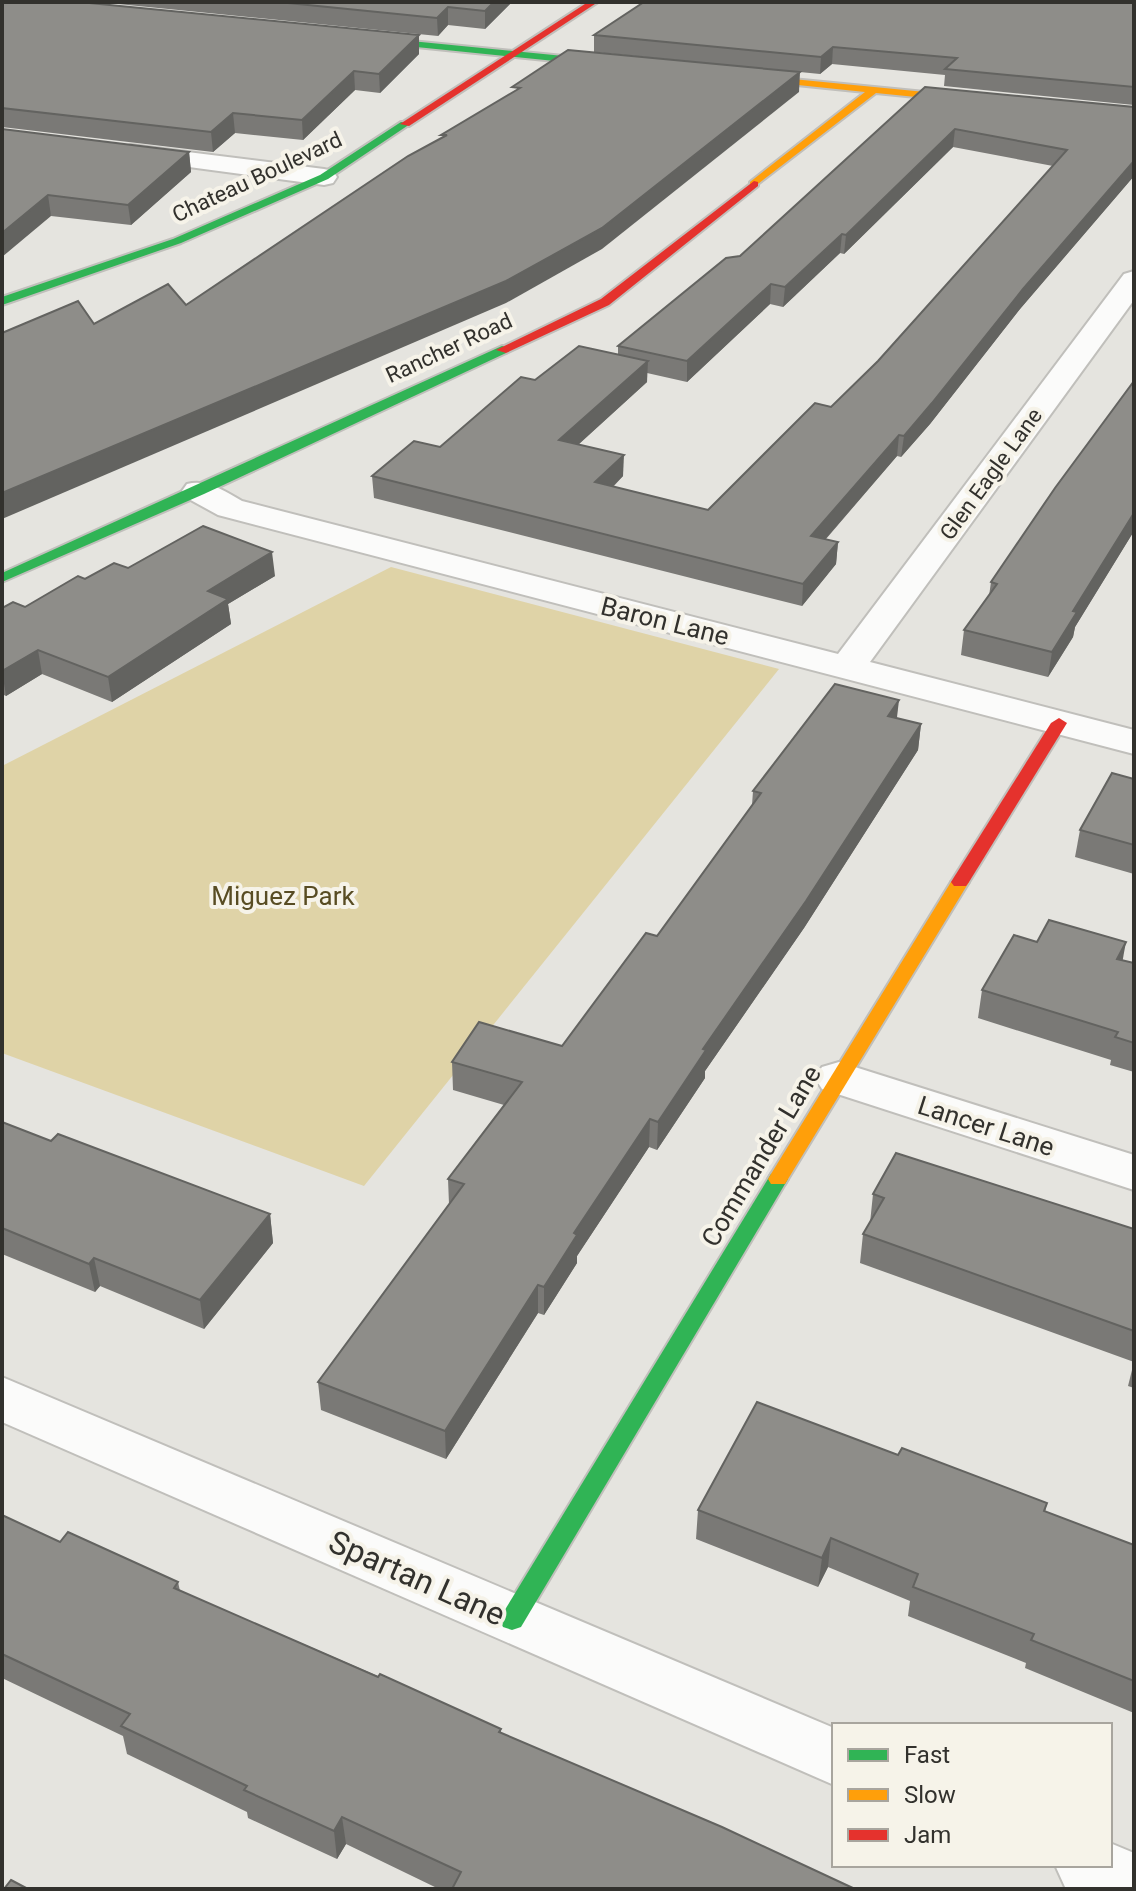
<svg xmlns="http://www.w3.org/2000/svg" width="1136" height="1891" viewBox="0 0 1136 1891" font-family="Roboto,sans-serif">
<rect width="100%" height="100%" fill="#e5e4df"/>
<!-- green -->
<polygon fill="#dfd3a7" points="391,567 779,669 364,1186 2,1053 2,766"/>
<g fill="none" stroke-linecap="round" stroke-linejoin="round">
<!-- street casing -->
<g stroke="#c0bfbb" stroke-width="4">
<g id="street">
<polygon points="131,145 324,169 333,171 337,177 333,183 324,185 122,158 118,153 122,148"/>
<path d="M1134 271V300L870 662 1134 730V754L218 515 187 498 182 491 187 484C208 479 224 491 242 501L838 654 1124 274Z"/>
<polygon points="839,1062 1134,1155 1134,1190 822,1089 815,1078 822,1067"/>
<polygon points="2,1377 834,1728 834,1785 2,1422"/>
<polygon points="1110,1843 1134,1853 1134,1889 1065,1887 1055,1865 1110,1865"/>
</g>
</g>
<!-- fast casing -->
<g stroke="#c0bfbb" stroke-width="4">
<g id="fast">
<polygon points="360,36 614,61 619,64 614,67 357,41 355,39"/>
<polygon points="401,122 410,124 328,179 181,243 2,305 2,297 173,239 320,175"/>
<polygon points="502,346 506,347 506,353 204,494 2,582 2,573"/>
<polygon points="778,1172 785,1174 788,1179 521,1627 512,1630 503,1627 500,1620 503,1613 771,1174"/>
</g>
</g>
<!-- slow casing -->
<g stroke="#c0bfbb" stroke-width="4">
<g id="slow">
<polygon points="742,74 976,97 981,100 976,103 876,93 754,187 750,186 750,182 865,92 739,79 739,75"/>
<polygon points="960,877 969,882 785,1184 771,1184 768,1179 771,1174 951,882"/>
</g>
</g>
<!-- jam casing -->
<g stroke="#c0bfbb" stroke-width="4">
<g id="jam">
<polygon points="588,2 598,2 409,126 400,124"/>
<polygon points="754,181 758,182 758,186 609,305 506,353 496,350 601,299"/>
<polygon points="1059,718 1067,723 969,882 966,886 954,886 951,882 1051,723"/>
</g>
</g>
<!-- street -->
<use href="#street" fill="#fbfbfa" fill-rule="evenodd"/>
<!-- fast -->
<use href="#fast" fill="#30b455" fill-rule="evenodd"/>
<!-- slow -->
<use href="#slow" fill="#ff9f0a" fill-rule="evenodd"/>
<!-- jam -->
<use href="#jam" fill="#e5322d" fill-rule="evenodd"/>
</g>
<!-- wall -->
<g fill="#7a7976" fill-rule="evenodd">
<polygon points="2,2 419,54 380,93 355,90 303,140 235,133 213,152 2,127"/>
<polygon points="98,2 512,2 485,29 448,25 438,36"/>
<polygon points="1134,2 1134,105 944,86 945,75 832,64 820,74 594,52 594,35"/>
<path d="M925 87 1134 107V176L1020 309 930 424 901 457 897 456 826 539 838 542 836 564 802 606 374 498 372 476 440 447 535 380 618 355V346L740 256ZM953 147 1053 166 878 361 831 407 708 510 613 487 623 476 578 445 647 382V373L687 382 770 304 783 307 840 253 844 254Z"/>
<polygon points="2,129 189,152 191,172 131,225 51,216"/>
<polygon points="1134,381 1134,531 1075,627 1073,637 1048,677 961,655 964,630 989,596 991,582"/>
<polygon points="128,568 275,576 228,604 231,624 112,702 42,674 6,696 2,694 2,608 25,607 85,579"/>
<polygon points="897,718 921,724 918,750 804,928 705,1071 705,1078 657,1150 649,1147 577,1256 577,1263 544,1315 538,1313 446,1459 321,1410 318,1382 449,1204 448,1179 504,1105 453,1090 452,1062 562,1046 657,936 752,805 753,791"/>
<polygon points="1134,779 1134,874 1075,857 1080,830"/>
<polygon points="1037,942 1134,963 1134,1072 1110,1065 1111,1060 978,1018 982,990"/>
<polygon points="2,1122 51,1141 270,1214 273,1243 204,1329 100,1286 95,1292 2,1254"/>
<polygon points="873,1194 1134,1229 1134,1388 1128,1386 1134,1362 860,1263 863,1234 870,1223"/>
<polygon points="898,1455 1047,1503 1045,1512 1134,1545 1134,1713 1025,1668 1026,1663 908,1616 910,1601 828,1567 818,1587 696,1539 698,1510"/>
<polygon points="2,1515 60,1542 178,1582 180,1591 501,1729 501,1734 855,1889 439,1889 346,1844 337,1859 248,1818 247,1812 127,1754 123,1736 2,1678"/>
</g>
<!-- shaded-wall -->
<g fill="#636360">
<polygon points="494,2 512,2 485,29 485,11"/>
<polygon points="448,7 448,25 438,36 437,18"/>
<polygon points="419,35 419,54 380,93 379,74"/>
<polygon points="833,47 832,64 820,74 821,57"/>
<polygon points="354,71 355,90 303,140 302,120"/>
<polygon points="800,72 799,92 602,249 506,303 2,519 2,493"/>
<polygon points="233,113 235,133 213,152 211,132"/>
<polygon points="955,129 953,147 844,254 846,235"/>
<polygon points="189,152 191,172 131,225 128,205"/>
<polygon points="1134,161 1134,176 1020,309 930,424 901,457 904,436 1023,289"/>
<polygon points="48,195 51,216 2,257 2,233"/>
<polygon points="842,234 840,253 783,307 785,287"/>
<polygon points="771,284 770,304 687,382 687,361"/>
<polygon points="648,361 647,382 559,462 559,440"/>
<polygon points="899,435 897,456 809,558 811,536"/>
<polygon points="624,455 623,476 595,504 595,482"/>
<polygon points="1134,513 1134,531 1075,627 1073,637 1048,677 1052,652 1073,611"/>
<polygon points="838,542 836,564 802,606 803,584"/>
<polygon points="272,552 275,576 228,604 231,624 112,702 108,677 208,591"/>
<polygon points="38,650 42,674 6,696 2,671"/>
<polygon points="899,700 896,726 888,716"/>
<polygon points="921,724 918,750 804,928 705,1071 705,1078 657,1150 658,1122 703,1049"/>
<polygon points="1126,942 1121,969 1117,959"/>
<polygon points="650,1119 649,1147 577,1256 577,1263 544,1315 544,1287 574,1233"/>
<polygon points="270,1214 273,1243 204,1329 200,1300"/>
<polygon points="94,1258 100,1286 95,1292 89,1264"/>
<polygon points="538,1285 538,1313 446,1459 445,1431"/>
<polygon points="831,1538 828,1567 818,1587 822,1558"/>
<polygon points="342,1817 346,1844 337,1859 334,1831"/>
</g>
<!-- building -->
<g fill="#8e8d89" stroke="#636360" stroke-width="2">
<polygon points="2,2 79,2 419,35 379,74 354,71 302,120 233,113 211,132 2,108"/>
<polygon points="278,2 494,2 485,11 448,7 437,18"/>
<polygon points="644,2 1134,2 1134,87 945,69 957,58 833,47 821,57 594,35"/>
<polygon points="568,50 800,72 602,228 506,281 2,493 2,333 78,301 94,324 168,284 186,305 408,156 447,135 441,135 520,88 512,87"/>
<polygon points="925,87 1134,107 1134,161 1023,289 932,403 904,436 899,435 811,536 838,542 803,584 372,476 414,441 440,447 521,377 535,380 579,346 648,361 559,440 624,455 595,482 708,510 815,403 831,407 878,361 1067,150 955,129 846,235 842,234 785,287 771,284 687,361 618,346 726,258 740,256"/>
<polygon points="2,129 189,152 128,205 48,195 2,233"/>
<polygon points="1134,381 1134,513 1073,611 1077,612 1052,652 964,630 997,584 991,582 1055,488"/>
<polygon points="203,526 272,552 208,591 228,599 108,677 38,650 2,671 2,608 13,602 25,607 78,576 85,579 114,563 128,568"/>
<polygon points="835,684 899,700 888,716 921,724 806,901 703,1049 706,1050 658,1122 650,1119 574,1233 577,1235 544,1287 538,1285 445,1431 318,1382 464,1184 448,1179 522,1082 452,1062 479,1022 562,1046 646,933 657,936 761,793 753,791"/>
<polygon points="1112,773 1134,779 1134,845 1080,830"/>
<polygon points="1049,920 1126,942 1117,959 1134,963 1134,1043 1115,1037 1118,1032 982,990 1014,935 1037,942"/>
<polygon points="2,1122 51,1141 58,1134 270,1214 200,1300 94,1258 89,1264 2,1228"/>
<polygon points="896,1153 1134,1229 1134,1331 863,1234 884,1198 873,1194"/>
<polygon points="757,1402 898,1455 902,1448 1047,1503 1044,1511 1134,1545 1134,1681 1031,1640 1034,1634 913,1587 918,1574 831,1538 822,1558 698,1510"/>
<polygon points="2,1515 60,1542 68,1532 178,1582 174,1588 378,1677 380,1674 501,1729 499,1732 722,1827 855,1889 452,1889 461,1872 342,1817 334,1831 244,1790 247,1786 121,1726 130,1714 2,1654"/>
<polygon points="11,1880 28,1889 4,1889"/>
</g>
<g text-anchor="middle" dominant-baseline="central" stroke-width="8" stroke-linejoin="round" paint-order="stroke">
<!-- far-street labels -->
<g font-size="22" fill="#32312d" stroke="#f6f3e9">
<text transform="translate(257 177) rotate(-25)">Chateau Boulevard</text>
<text transform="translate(449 348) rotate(-25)">Rancher Road</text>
<text transform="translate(991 474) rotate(-54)">Glen Eagle Lane</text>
</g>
<!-- street labels -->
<g font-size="26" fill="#32312d" stroke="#f6f3e9">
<text transform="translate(665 621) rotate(14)">Baron Lane</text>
<text transform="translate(986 1126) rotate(18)">Lancer Lane</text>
<text transform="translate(761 1156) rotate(-59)">Commander Lane</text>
</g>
<!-- park labels -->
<g font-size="26" fill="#584c23" stroke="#f6f3e9">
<text x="283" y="896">Miguez Park</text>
</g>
<!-- near-street labels -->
<g font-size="32" fill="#32312d" stroke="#f6f3e9">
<text transform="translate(417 1578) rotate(24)">Spartan Lane</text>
</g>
</g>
<!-- border -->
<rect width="1136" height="1891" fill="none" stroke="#32312d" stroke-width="8"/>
<!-- legend -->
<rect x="832" y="1723" width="280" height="144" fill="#f6f3e9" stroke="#a8a59e" stroke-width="2"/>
<rect x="848" y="1749" width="40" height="12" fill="#30b455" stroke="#a8a59e" stroke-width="2"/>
<text x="904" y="1763" font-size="24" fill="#32312d">Fast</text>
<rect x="848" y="1789" width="40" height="12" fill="#ff9f0a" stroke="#a8a59e" stroke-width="2"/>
<text x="904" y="1803" font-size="24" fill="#32312d">Slow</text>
<rect x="848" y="1829" width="40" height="12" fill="#e5322d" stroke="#a8a59e" stroke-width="2"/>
<text x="904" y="1843" font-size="24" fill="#32312d">Jam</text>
</svg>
